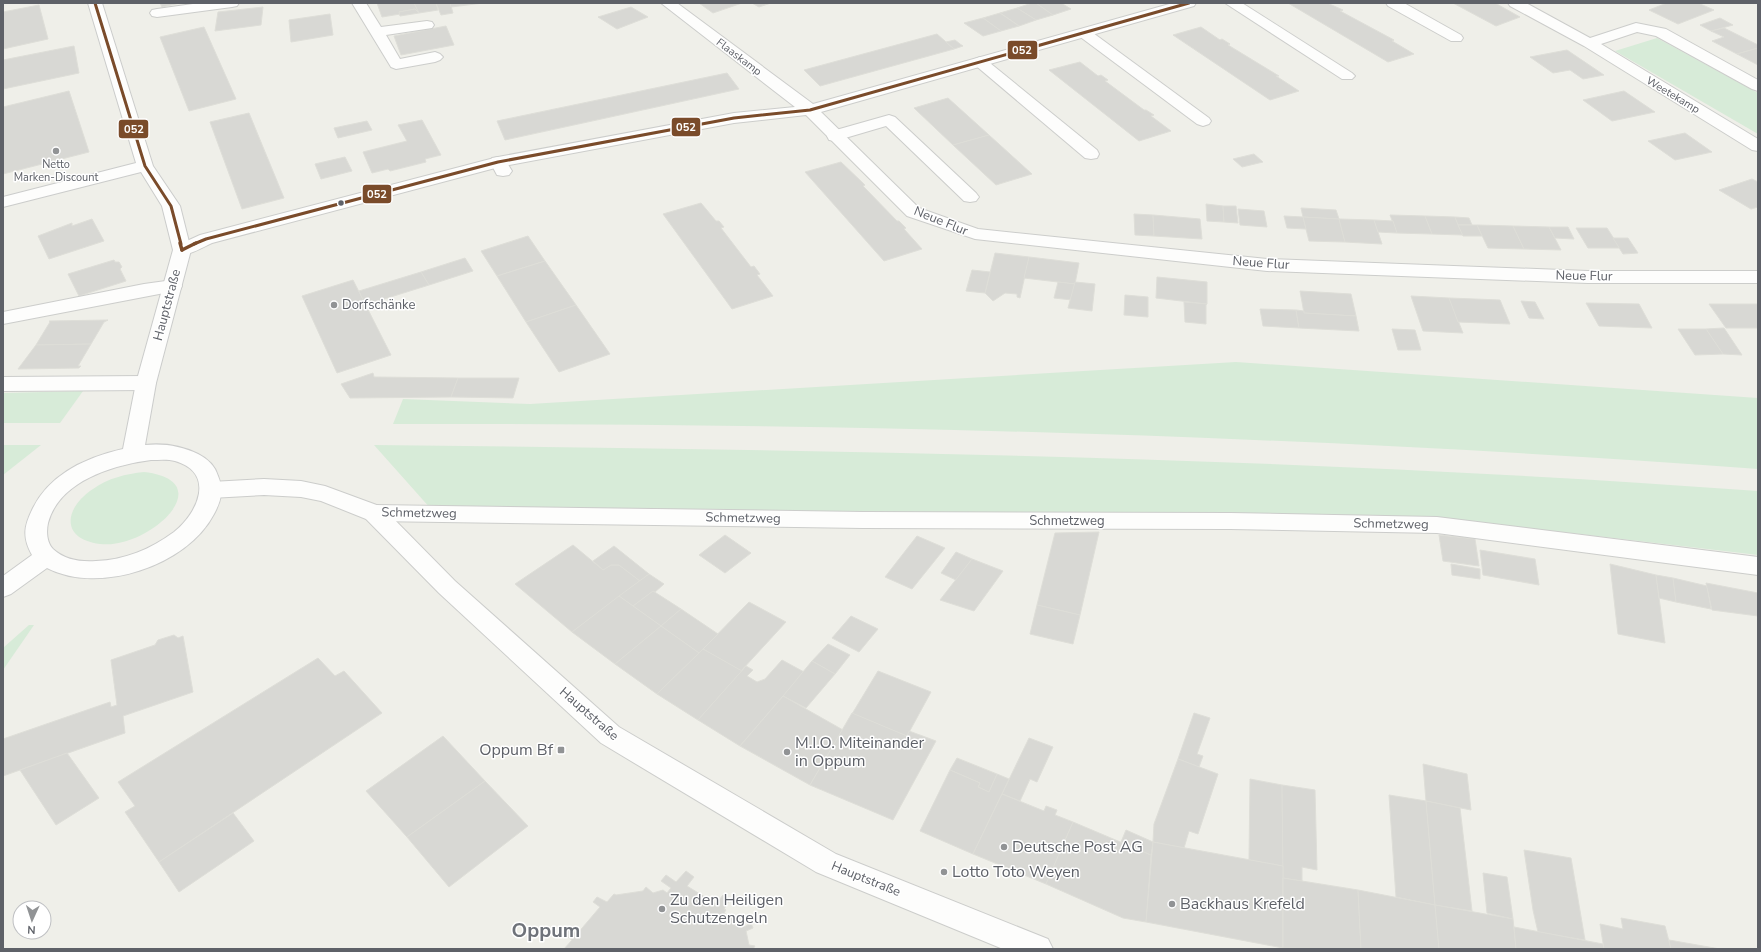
<svg xmlns="http://www.w3.org/2000/svg" width="1761" height="952" viewBox="0 0 1761 952" font-family="'Nunito Sans',sans-serif">
<rect width="100%" height="100%" fill="#efefe9"/>
<!-- green -->
<g fill="#d7ebd8">
<polygon points="1657,38 1758,93 1758,134 1615,51"/>
<path d="M1236 362 1758 398V469C1304 435 848 423 393 424L403 399 530 404Z"/>
<polygon points="83,391 60,423 3,423 3,393"/>
<polygon points="3,445 41,445 3,475"/>
<path d="M374 445C835 450 1297 457 1758 491V555L1442 518 431 509Z"/>
<path d="M144 472C223 481 148 550 100 544 60 539 64 508 93 489 108 478 126 474 144 472Z"/>
<polygon points="29,625 34,625 3,670 3,648"/>
</g>
<!-- building -->
<g fill="#d8d8d4" stroke="#deded8">
<polygon points="160,3 180,3 162,7"/>
<polygon points="377,3 414,3 418,11 415,12 415,9 399,12 400,14 382,17"/>
<polygon points="414,3 436,3 438,10 419,13"/>
<polygon points="436,3 450,3 453,13 441,15"/>
<polygon points="450,3 483,3 451,7"/>
<polygon points="699,3 742,3 713,13"/>
<polygon points="752,3 771,3 759,7"/>
<polygon points="1032,3 1036,3 1053,15 1036,20 1017,8"/>
<polygon points="1036,3 1061,3 1071,9 1053,15"/>
<polygon points="1288,3 1327,3 1334,6 1343,10 1340,11 1394,40 1392,41 1414,54 1388,62"/>
<polygon points="1453,3 1495,3 1520,17 1496,26"/>
<polygon points="1667,3 1698,3 1714,10 1678,24 1649,10"/>
<polygon points="39,5 48,39 3,49 3,12"/>
<polygon points="263,7 261,25 215,31 218,12"/>
<polygon points="631,7 648,17 617,29 598,17"/>
<polygon points="1017,8 1036,20 1019,26 1000,13"/>
<polygon points="415,9 419,13 400,16 399,12"/>
<polygon points="1000,13 1019,26 1001,31 983,18"/>
<polygon points="330,14 333,35 291,42 289,20"/>
<polygon points="983,18 1001,31 983,36 964,23"/>
<polygon points="1720,18 1733,25 1711,31 1700,25"/>
<polygon points="446,26 454,45 401,55 394,36"/>
<polygon points="204,27 236,99 189,111 160,37"/>
<polygon points="1201,27 1220,40 1222,39 1230,44 1228,45 1279,76 1276,76 1299,91 1270,100 1173,35"/>
<polygon points="1724,28 1758,45 1758,48 1737,54 1712,41 1724,37 1711,31"/>
<polygon points="937,34 954,49 820,86 804,70"/>
<polygon points="955,40 960,44 963,46 954,49 946,42"/>
<polygon points="74,46 79,73 3,89 3,60"/>
<polygon points="1758,48 1758,65 1737,54"/>
<polygon points="1567,50 1604,75 1583,79 1570,70 1553,73 1530,57"/>
<polygon points="1080,62 1098,76 1101,75 1108,80 1105,81 1144,110 1146,110 1154,115 1151,116 1171,131 1139,141 1049,70"/>
<polygon points="727,73 739,89 505,140 497,121"/>
<polygon points="69,91 89,152 3,174 3,107"/>
<polygon points="1624,91 1655,112 1612,121 1583,100"/>
<polygon points="948,98 989,135 953,145 914,108"/>
<polygon points="249,113 284,198 242,209 210,122"/>
<polygon points="422,120 441,155 425,159 426,162 390,171 388,169 372,173 363,152 407,141 398,125"/>
<polygon points="367,121 372,130 338,138 334,128"/>
<polygon points="1685,133 1712,152 1675,160 1648,141"/>
<polygon points="989,135 1032,174 996,185 953,145"/>
<polygon points="1254,154 1263,162 1242,167 1233,159"/>
<polygon points="345,157 352,171 321,179 315,164"/>
<polygon points="841,162 865,185 863,186 897,221 899,221 906,228 904,229 922,249 884,261 805,172"/>
<polygon points="1752,179 1758,182 1758,207 1751,209 1719,190"/>
<polygon points="701,203 716,221 719,221 724,227 721,228 751,267 754,266 760,274 757,275 773,296 732,309 663,214"/>
<polygon points="1206,204 1223,206 1224,222 1207,221"/>
<polygon points="1223,206 1236,206 1238,223 1224,222"/>
<polygon points="1301,208 1336,210 1339,219 1303,217"/>
<polygon points="1238,209 1264,211 1267,227 1240,225"/>
<polygon points="1134,214 1153,215 1154,236 1135,235"/>
<polygon points="1153,215 1200,219 1202,239 1154,236"/>
<polygon points="1390,215 1425,216 1432,234 1397,233"/>
<polygon points="1284,216 1303,217 1306,229 1287,228"/>
<polygon points="1425,216 1455,217 1463,235 1432,234"/>
<polygon points="1303,217 1339,219 1345,242 1309,241"/>
<polygon points="1455,217 1469,218 1472,225 1458,225"/>
<polygon points="92,219 104,241 49,259 38,236 72,223 72,226"/>
<polygon points="1339,219 1374,220 1382,244 1345,242"/>
<polygon points="1374,220 1393,221 1397,233 1378,232"/>
<polygon points="1458,225 1477,225 1482,236 1463,236"/>
<polygon points="1477,225 1513,226 1524,249 1488,248"/>
<polygon points="1513,226 1549,227 1561,250 1524,249"/>
<polygon points="1549,227 1568,227 1574,239 1555,238"/>
<polygon points="1576,228 1607,228 1620,248 1588,248"/>
<polygon points="528,236 545,261 497,276 481,251"/>
<polygon points="1613,238 1628,238 1638,253 1623,254"/>
<polygon points="995,253 1029,257 1020,298 1017,297 1017,294 1005,293 993,301 985,293"/>
<polygon points="1029,257 1079,263 1075,284 1024,278"/>
<polygon points="465,258 473,271 429,285 421,272"/>
<polygon points="114,260 115,262 119,262 122,267 120,269 126,281 79,296 68,274"/>
<polygon points="545,261 576,305 526,322 497,276"/>
<polygon points="972,270 990,272 985,293 966,291"/>
<polygon points="421,272 429,285 365,305 359,291"/>
<polygon points="1157,277 1207,282 1207,304 1156,298"/>
<polygon points="353,280 391,355 337,373 302,296"/>
<polygon points="1058,282 1075,284 1072,300 1054,298"/>
<polygon points="1075,282 1095,284 1092,311 1068,308"/>
<polygon points="1300,291 1351,294 1356,316 1304,313"/>
<polygon points="1125,295 1148,297 1148,317 1124,315"/>
<polygon points="1411,296 1449,298 1463,333 1423,331"/>
<polygon points="1449,298 1500,300 1510,324 1458,322"/>
<polygon points="1521,301 1535,302 1544,319 1529,318"/>
<polygon points="1184,302 1207,304 1206,305 1206,324 1185,322"/>
<polygon points="1586,303 1639,304 1652,328 1599,326"/>
<polygon points="1709,304 1758,304 1758,328 1726,328"/>
<polygon points="576,305 610,354 559,372 526,322"/>
<polygon points="1260,309 1296,310 1299,328 1263,326"/>
<polygon points="1296,310 1304,311 1304,313 1356,316 1359,331 1299,328"/>
<polygon points="108,320 104,322 91,344 36,345 50,322 49,321"/>
<polygon points="1724,328 1742,355 1723,354 1706,329"/>
<polygon points="1392,329 1415,330 1421,350 1398,350"/>
<polygon points="1678,329 1706,329 1723,354 1695,355"/>
<polygon points="91,344 78,366 81,366 79,368 18,369 36,345"/>
<polygon points="373,373 374,377 458,378 451,397 350,398 341,384"/>
<polygon points="458,378 519,378 513,398 451,397"/>
<polygon points="1099,532 1080,615 1037,605 1055,533"/>
<polygon points="725,535 751,553 725,573 699,555"/>
<polygon points="1439,535 1475,539 1479,566 1443,561"/>
<polygon points="917,536 945,548 912,589 885,577"/>
<polygon points="573,545 603,570 611,565 619,565 640,581 572,632 515,584"/>
<polygon points="614,546 649,574 640,581 619,565 611,565 603,570 593,561"/>
<polygon points="1480,550 1535,559 1539,585 1483,575"/>
<polygon points="956,552 972,559 956,580 941,573"/>
<polygon points="972,559 1003,571 974,611 940,600"/>
<polygon points="1451,564 1480,569 1480,579 1452,575"/>
<polygon points="1610,564 1656,575 1665,643 1618,634"/>
<polygon points="649,574 664,584 655,592 653,591 633,606 619,596"/>
<polygon points="1656,575 1673,578 1676,602 1659,598"/>
<polygon points="1673,578 1707,586 1711,609 1676,602"/>
<polygon points="1706,583 1758,593 1758,616 1712,610"/>
<polygon points="653,591 681,609 661,626 633,606"/>
<polygon points="619,596 661,626 615,664 572,632"/>
<polygon points="749,602 786,622 741,671 703,649"/>
<polygon points="1037,605 1080,615 1073,644 1030,634"/>
<polygon points="681,609 718,634 699,653 661,626"/>
<polygon points="851,616 878,629 859,652 832,638"/>
<polygon points="661,626 699,653 657,694 615,664"/>
<polygon points="174,635 178,638 183,636 193,692 123,716 125,733 3,776 3,739 110,702 111,707 117,705 111,660 155,645 158,640"/>
<polygon points="828,644 850,655 835,674 812,661"/>
<polygon points="703,649 742,671 698,720 657,694"/>
<polygon points="318,658 335,676 344,671 382,713 159,862 125,812 135,806 118,782"/>
<polygon points="782,660 804,672 740,746 698,720 746,666 753,670 747,676 757,682 765,679"/>
<polygon points="812,661 835,674 806,708 783,696"/>
<polygon points="878,671 931,692 907,736 852,714"/>
<polygon points="783,696 843,730 810,785 740,746"/>
<polygon points="852,713 907,736 909,731 936,741 893,820 810,785"/>
<polygon points="1194,713 1210,718 1197,754 1203,756 1199,767 1178,759"/>
<polygon points="443,736 485,781 407,837 366,791"/>
<polygon points="1029,738 1053,747 1037,782 1030,779 1020,801 1002,794"/>
<polygon points="67,753 99,798 56,825 20,770"/>
<polygon points="957,758 997,774 989,792 978,787 980,783 950,770"/>
<polygon points="1178,759 1218,774 1198,834 1189,831 1184,848 1153,842 1154,824"/>
<polygon points="1423,764 1467,774 1471,810 1426,801"/>
<polygon points="950,770 980,783 978,787 989,792 997,774 1009,779 973,854 920,831"/>
<polygon points="1250,779 1282,785 1283,866 1249,860"/>
<polygon points="485,781 528,826 449,887 407,837"/>
<polygon points="1282,785 1315,790 1317,870 1302,867 1302,881 1283,878"/>
<polygon points="1002,794 1044,811 1046,806 1057,810 1055,815 1073,822 1046,884 973,854"/>
<polygon points="1389,795 1426,801 1435,905 1396,897"/>
<polygon points="1426,801 1460,808 1472,911 1435,905"/>
<polygon points="233,813 254,841 179,892 159,862"/>
<polygon points="1073,822 1151,855 1146,922 1123,918 1046,884"/>
<polygon points="1126,830 1153,842 1151,855 1121,842"/>
<polygon points="1153,842 1283,866 1283,948 1146,922"/>
<polygon points="1524,850 1571,858 1585,940 1538,932 1533,910"/>
<polygon points="686,871 694,877 687,886 716,904 723,895 730,899 724,909 726,910 724,913 744,927 751,923 753,928 746,931 749,945 755,946 753,949 564,949 572,940 565,935 569,929 577,934 600,907 593,902 597,897 607,902 614,894 616,895 643,891 646,887 653,893 663,890 667,893 671,888 661,881 666,875 676,882"/>
<polygon points="1483,873 1507,877 1513,919 1487,913"/>
<polygon points="1283,878 1358,890 1361,949 1283,948"/>
<polygon points="1358,890 1435,905 1439,949 1361,949"/>
<polygon points="1435,905 1513,919 1516,949 1439,949"/>
<polygon points="1621,918 1665,926 1671,949 1604,949 1600,924 1623,929"/>
<polygon points="1514,927 1603,944 1604,949 1516,949"/>
<polygon points="1669,940 1720,949 1671,949"/>
</g>
<g fill="none" stroke-linecap="round" stroke-linejoin="round">
<!-- service casing -->
<g stroke="#cccdcb" stroke-width="2">
<g id="service">
<polygon points="352,3 366,3 381,27 427,21 432,22 434,25 432,28 386,35 400,59 435,52 440,54 443,57 440,60 435,62 396,69 391,67"/>
<polygon points="1225,3 1242,3 1352,73 1355,76 1352,79 1342,79"/>
<polygon points="1386,3 1404,3 1461,35 1463,38 1461,41 1451,41 1388,6"/>
<polygon points="1084,29 1089,30 1209,118 1211,121 1209,124 1203,126 1197,124 1079,36 1077,33 1079,30"/>
<polygon points="980,57 985,59 1097,150 1099,154 1097,158 1091,159 1085,158 975,65 972,62 975,59"/>
<polygon points="889,115 895,117 976,193 979,197 976,201 970,202 964,201 886,126 835,141 829,140 827,136 829,132"/>
<polygon points="498,157 504,158 512,171 509,175 503,176 497,175 490,162 492,158"/>
<polygon points="173,280 180,282 182,286 180,290 3,324 3,312 144,284"/>
<polygon points="146,376 153,378 156,383 153,388 146,390 3,391 3,377"/>
<polygon points="374,505 863,512 1230,513 1437,517 1758,557 1758,575 1437,533 1230,529 863,528 374,521 366,519 363,513 366,507"/>
</g>
</g>
<!-- minor casing -->
<g stroke="#cccdcb" stroke-width="2">
<g id="minor">
<polygon points="200,3 239,3 237,6 232,7 157,17 152,16 150,13 152,10 157,9"/>
<path d="M661 3H677L813 104 1173 3H1196L1194 6 821 112 919 208 978 229 1267 259 1588 271H1758V283H1588L1267 271 975 239 907 216 806 115 734 123 499 167 212 243C201 248 188 257 176 254L173 250 176 246 200 235 498 157 734 113 795 107Z"/>
<polygon points="1508,3 1526,3 1590,38 1636,23 1666,29 1758,80 1758,91 1752,89 1656,36 1637,32 1601,44 1758,139 1758,151 1752,150 1584,46 1510,6"/>
</g>
</g>
<!-- tertiary casing -->
<g stroke="#cccdcb" stroke-width="2">
<polygon id="tertiary" points="264,479 301,481 325,486 382,507 455,581 619,727 836,854 1048,939 1053,949 1003,949 816,872 601,743 439,593 366,519 321,501 301,497 264,495 211,498 203,496 200,490 203,484 211,482"/>
</g>
<!-- secondary casing -->
<g stroke="#cbcccb" stroke-width="2">
<path id="secondary" d="M88 3H102L153 166 180 206 191 250 156 383 145 445C163 443 182 446 198 454 208 459 215 466 218 476 224 490 221 501 214 514 187 566 99 595 47 568L11 594 3 597V576L32 555C22 537 24 526 33 508 50 474 87 457 123 449L136 383 173 250 162 206 141 172 3 207V197L136 163ZM151 460C159 460 168 459 175 461 216 473 198 513 174 532 151 549 125 560 96 561 80 562 65 560 53 549 47 543 46 532 48 523 59 481 113 465 151 460Z"/>
</g>
<!-- service -->
<use href="#service" fill="#fdfdfc" fill-rule="evenodd"/>
<!-- minor -->
<use href="#minor" fill="#fdfdfc" fill-rule="evenodd"/>
<!-- tertiary -->
<use href="#tertiary" fill="#fdfdfc" fill-rule="evenodd"/>
<!-- secondary -->
<use href="#secondary" fill="#fdfdfc" fill-rule="evenodd"/>
<!-- bus-1-far1 casing -->
<g stroke="#fff" stroke-width="5">
<g id="bus-1-far1">
<polyline points="95,3 145,166 171,206 181,244"/>
<polyline points="194,244 206,239 498,162 734,118 810,110 1189,3"/>
</g>
</g>
<!-- bus-1 casing -->
<g stroke="#fff" stroke-width="6">
<g id="bus-1">
<polyline points="180,243 182,250"/>
<polyline points="182,250 196,243"/>
</g>
</g>
<!-- bus-1-far1 -->
<use href="#bus-1-far1" stroke="#7a4b2a" stroke-width="3"/>
<!-- bus-1 -->
<use href="#bus-1" stroke="#7a4b2a" stroke-width="3.5"/>
</g>
<!-- markers -->
<g fill="#919395" stroke="#fff" stroke-width="1.5">
<circle cx="56" cy="151" r="4"/>
<circle cx="334" cy="305" r="4"/>
<rect x="557" y="746" width="8" height="8" rx="2"/>
<circle cx="787" cy="752" r="4"/>
<circle cx="1004" cy="847" r="4"/>
<circle cx="944" cy="872" r="4"/>
<circle cx="1172" cy="904" r="4"/>
<circle cx="662" cy="909" r="4"/>
</g>
<circle fill="#5e6168" stroke="#fff" stroke-width="1.5" cx="341" cy="203" r="3.5"/>
<g text-anchor="middle" dominant-baseline="central" stroke-width="3" stroke-linejoin="round" paint-order="stroke">
<!-- far-street labels -->
<g font-size="11" fill="#5e6168" stroke="#fff">
<text transform="translate(739 57) rotate(37)">Flaaskamp</text>
<text transform="translate(1673 95) rotate(31)">Weetekamp</text>
</g>
<!-- far-poi labels -->
<g font-size="11" fill="#5e6168" stroke="#fff">
<text x="56" y="164">Netto<tspan x="56" dy="13">Marken-Discount</tspan></text>
</g>
<!-- street labels -->
<g font-size="13" fill="#5e6168" stroke="#fff">
<text transform="translate(941 221) rotate(22)">Neue Flur</text>
<text transform="translate(1261 263) rotate(4)">Neue Flur</text>
<text transform="translate(1584 276) rotate(1)">Neue Flur</text>
<text transform="translate(167 305) rotate(-75)">Hauptstraße</text>
<text transform="translate(419 513) rotate(1)">Schmetzweg</text>
<text transform="translate(743 518) rotate(1)">Schmetzweg</text>
<text x="1067" y="521">Schmetzweg</text>
<text transform="translate(1391 524) rotate(1)">Schmetzweg</text>
<text transform="translate(589 714) rotate(41)">Hauptstraße</text>
<text transform="translate(866 879) rotate(22)">Hauptstraße</text>
</g>
<!-- poi labels -->
<g font-size="13" fill="#5e6168" stroke="#fff" text-anchor="start">
<text x="342" y="305">Dorfschänke</text>
</g>
<!-- near-poi labels -->
<g font-size="16" fill="#5e6168" stroke="#fff" text-anchor="start">
<text x="795" y="743">M.I.O. Miteinander<tspan x="795" dy="18">in Oppum</tspan></text>
<text x="553" y="750" text-anchor="end">Oppum Bf</text>
<text x="1012" y="847">Deutsche Post AG</text>
<text x="952" y="872">Lotto Toto Weyen</text>
<text x="670" y="900">Zu den Heiligen<tspan x="670" dy="18">Schutzengeln</tspan></text>
<text x="1180" y="904">Backhaus Krefeld</text>
</g>
<!-- near-district labels -->
<g font-size="20" font-weight="bold" fill="#6f737a" stroke="#fff">
<text x="546" y="930">Oppum</text>
</g>
</g>
<g stroke="#fff" stroke-width="1.5">
<rect x="1007" y="40" width="31" height="20" rx="4" fill="#7a4b2a"/>
<rect x="671" y="117" width="30" height="20" rx="4" fill="#7a4b2a"/>
<rect x="118" y="119" width="31" height="20" rx="4" fill="#7a4b2a"/>
<rect x="362" y="184" width="30" height="20" rx="4" fill="#7a4b2a"/>
</g>
<g font-size="11" text-anchor="middle" font-weight="bold" fill="#fff">
<text x="1022" y="54">052</text>
<text x="686" y="131">052</text>
<text x="134" y="133">052</text>
<text x="377" y="198">052</text>
</g>
<!-- border -->
<rect width="1761" height="952" fill="none" stroke="#5e6168" stroke-width="8"/>
<!-- north arrow -->
<g transform="translate(32 920) rotate(183)"><circle r="19" fill="#ffffff" stroke="#bfc0c3"/>
<path d="M0-3L7 15L0 10L-7 15Z" fill="#919395"/>
<text y="-6" font-size="11" font-weight="bold" text-anchor="middle" fill="#5e6168">N</text>
</g>
</svg>
